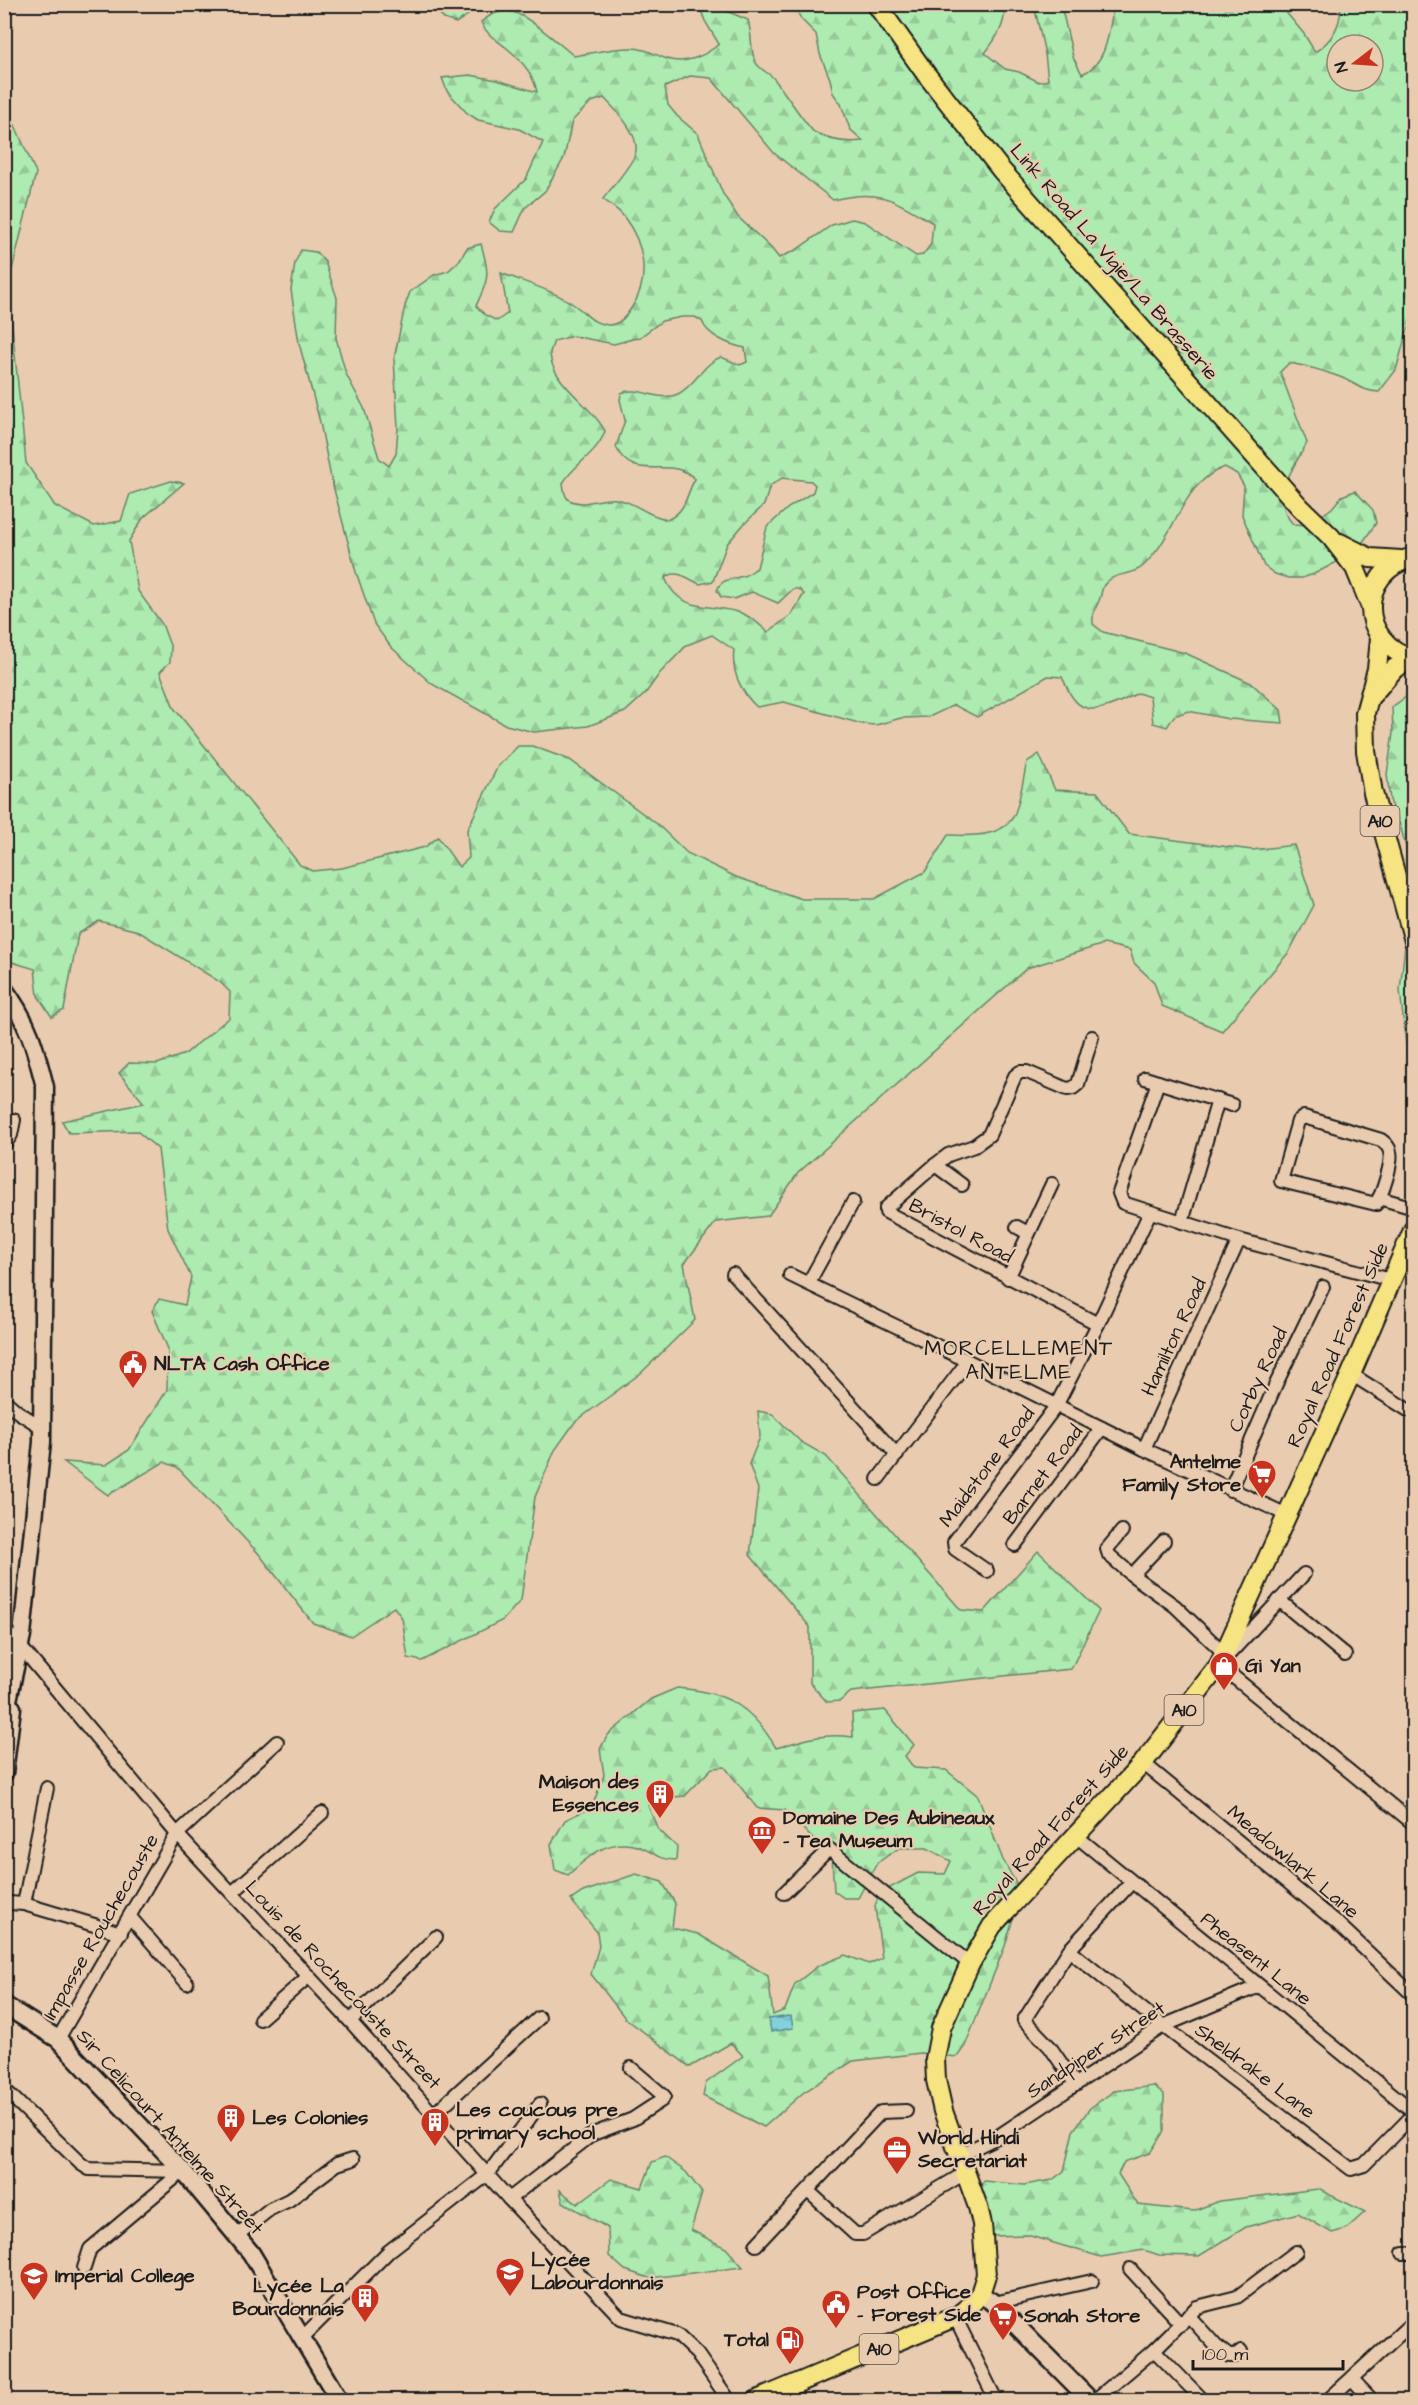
<svg xmlns="http://www.w3.org/2000/svg" width="1418" height="2405" viewBox="0 0 1418 2405" font-family="'Architects Daughter',sans-serif">
<defs>
<pattern id="forest-firs" width="22" height="20" patternUnits="userSpaceOnUse" patternTransform="scale(1.5)"><rect width="22" height="20" fill="#aeebb1"/><path d="M5 1l3.5 6h-7zM16 11l3.5 6h-7z" fill="#95c998"/></pattern>
<pattern id="water-waves" width="16" height="10" patternUnits="userSpaceOnUse" patternTransform="scale(1.5)"><rect width="16" height="10" fill="#82d2de"/><path d="M0 5q4-4 8 0t8 0" fill="none" stroke="#70b4be"/></pattern>
</defs>
<rect width="100%" height="100%" fill="#e9ccb0"/>
<filter id="ink" filterUnits="userSpaceOnUse"><feTurbulence type="fractalNoise" baseFrequency=".0167" numOctaves="2"/><feDisplacementMap in="SourceGraphic" scale="12" xChannelSelector="R" yChannelSelector="G"/><feConvolveMatrix kernelMatrix="1 2 1 2 8 2 1 2 1" color-interpolation-filters="sRGB"/></filter>
<g filter="url(#ink)">
<!-- forest -->
<g fill="url(#forest-firs)" stroke="#658466" stroke-width="1.5" fill-rule="evenodd">
<polygon points="437,5 437,4 476,5 468,15 456,23 444,19 436,9"/>
<path d="M699 5H719L729 12 748 20C752 33 750 48 755 61 758 69 770 73 775 80 782 89 809 129 814 132 829 141 846 143 863 141L850 129 841 104 833 93 830 79 820 54 816 34 801 19 794 5H1004C1007 23 996 39 985 53L1005 69 1019 72 1039 82 1048 80 1045 54 1034 5H1061L1073 57 1082 74C1107 64 1109 32 1113 9L1118 5H1280L1304 34 1315 52C1332 41 1341 25 1341 5H1413V323L1407 331 1396 370 1379 392C1361 391 1355 383 1340 377 1324 371 1306 366 1289 363L1280 372 1307 443C1293 469 1269 498 1293 524L1308 525 1332 508 1342 496 1355 491 1373 510 1376 523 1356 552 1314 574 1302 578H1288L1275 574 1264 566 1242 515 1244 486 1237 474 1225 467C1184 482 1179 524 1154 554 1149 560 1144 567 1137 570 1125 576 1113 573 1104 585 1101 590 1102 593 1100 598 1096 610 1092 609 1093 624L1103 632 1185 653 1251 683 1281 710 1283 723 1229 719 1188 711 1174 716 1167 727 1153 723 1150 697 1138 693C1120 702 1088 721 1073 698 1068 692 1066 684 1062 677L1048 676 977 717 954 705 929 717 901 718 876 725 862 724 784 702 757 707C741 693 731 671 734 650L712 635 687 645 660 673 645 694 625 712 588 726 534 732 506 725 432 684 391 647 374 624 356 572 331 478 320 422 299 343 291 290 295 263 301 250 316 252 325 262 337 298 336 338 346 374 364 408 379 458 389 466 396 454 398 428 394 359 405 306 410 292 434 275 448 271 459 261 467 248 481 244C490 275 489 277 476 306L485 315 497 321 508 313 501 273C526 283 556 291 577 307 588 315 593 324 608 325 620 325 626 316 632 307 651 278 644 243 624 217 619 210 609 204 603 199 613 186 626 172 634 157 644 138 616 110 604 98L591 102 572 121 564 158 545 191 525 208 514 232 500 231 489 222 495 209 526 179 543 142 519 129 478 120 467 113 447 91 442 78 470 75 497 80 537 92C534 75 521 60 508 49 496 39 487 36 481 22 489 16 496 11 507 11 524 11 559 44 574 56 592 53 612 48 631 48 644 48 654 54 667 59 685 65 705 56 719 44L705 21ZM1337 45H1373V81H1337ZM690 76 711 78 774 153 833 200C880 188 894 200 933 223L931 244 923 255 916 256 865 222 852 219 832 225 796 250 779 258 771 248 738 217 723 194 698 134 677 116 668 105 665 87ZM682 317H695L702 321C707 336 730 345 745 348L747 362 740 365 721 357C703 363 695 386 678 394 658 403 639 385 621 393L620 400 625 420 616 447C634 486 670 453 695 479 686 494 687 510 669 519 647 517 637 502 616 499 601 497 584 508 569 500 564 497 564 489 563 483 574 464 598 453 605 431 592 405 552 384 550 354 550 350 553 344 554 341L573 336 614 344 640 337 662 321ZM782 478 811 481 815 485 813 492 788 508 767 527 757 568C752 571 748 575 743 576 731 580 721 578 717 591L721 597 734 599 752 592 778 603 793 589H799L804 594 791 615 768 632C760 625 752 617 741 613 711 603 680 614 665 578 676 568 688 579 700 584L713 581 727 544 744 524 764 505 770 486Z"/>
<path d="M5 93 6 105 36 173 8 286 26 463 55 506 94 526 121 521 130 494 171 481 184 483 143 518 129 541 138 591 162 624 171 648 170 662 160 672 174 708 300 865 312 871 342 868 425 847 438 837 459 867 469 858 467 830 498 766 518 746H532L570 760 657 824 687 853 736 877 802 899H874L925 872 948 835C969 836 1000 838 1013 817 1019 808 1024 774 1027 762L1039 754 1055 790 1097 792 1129 834 1252 850 1294 845 1314 905 1289 952 1222 1031 1162 1006 1154 982 1134 963 1130 950 1104 944 1027 968 798 1173 768 1216 716 1222 684 1264 695 1320 641 1373 575 1422 555 1450 535 1497 521 1600 503 1620 422 1661 408 1658 402 1618 394 1607 351 1636 313 1623 259 1554 177 1467 164 1462 108 1495 64 1462 106 1465 129 1450 167 1390 168 1349 152 1311 159 1299 185 1305 191 1277 168 1229 158 1149 137 1131 69 1133 62 1121 144 1103 119 1073 129 1063 157 1064 185 1054 229 1018 230 992 220 982 138 931 99 921 78 934 64 1010 52 1017 38 996 35 969 12 962 5 956Z"/>
<polygon points="1413,692 1413,1055 1406,1044 1400,990 1413,875 1401,828 1390,800 1387,774 1393,733 1392,707"/>
<polygon points="758,1411 772,1414 801,1442 826,1456 961,1610 984,1612 1038,1551 1099,1611 1071,1669 851,1692 840,1701 827,1702 810,1683 810,1627 750,1555 758,1489 749,1464 760,1437"/>
<path d="M677 1688C726 1692 751 1705 776 1748 805 1739 823 1733 853 1737L852 1713 885 1710 914 1745 905 1756 914 1768 946 1770 978 1796 1003 1860 1016 1883V1908L1005 1946 965 2046 957 2057 921 2053 853 2061 804 2092 764 2127 703 2096 706 2083 743 2056 731 2043 690 2067 625 2018 591 1974 599 1946 597 1932 571 1900 583 1892 636 1874 662 1882 675 1903 672 1928 698 1934 768 1976 773 2015 785 2010 795 1984 818 1966 845 1955 869 1964 882 1958 875 1906 880 1893 918 1873 945 1874 951 1861 927 1848H899L877 1863 858 1898H844L834 1891 832 1859 785 1810 757 1808 725 1767 712 1768 685 1796 660 1798 648 1806 658 1829 677 1847 676 1860C655 1860 654 1851 637 1846 607 1838 589 1856 568 1875L555 1870 551 1844 565 1820 592 1807 604 1775 600 1749 608 1735 651 1699Z"/>
<polygon points="1154,2086 1164,2094 1164,2131 1150,2153 1124,2162 1118,2174 1138,2205 1193,2211 1219,2201 1318,2189 1365,2212 1346,2229 1332,2233 1298,2213 1246,2227 1199,2256 1159,2255 1144,2250 1101,2257 1027,2235 993,2236 974,2190 984,2181 1024,2185 1052,2180 1064,2171 1073,2131 1090,2108 1114,2091"/>
<polygon points="665,2157 686,2172 702,2193 691,2230 726,2248 743,2267 649,2278 625,2270 609,2256 608,2228 563,2202 560,2190 577,2204 611,2179 642,2188 652,2162"/>
</g>
<!-- water -->
<polygon fill="url(#water-waves)" stroke="#598990" stroke-width="1.5" points="791,2016 793,2028 771,2032 769,2019"/>
<g fill="none" stroke-linecap="round" stroke-linejoin="round">
<!-- street casing -->
<g stroke="#1c1c1c" stroke-width="16">
<g id="street">
<polyline points="1092,1037 1078,1084 1073,1088 1067,1089 1027,1072 1020,1072 1015,1076 989,1135 974,1146 948,1155 935,1165 886,1208 886,1212 1098,1324"/>
<polyline points="1145,1078 1232,1105"/>
<polyline points="1158,1082 1119,1193 1123,1203 1239,1240 1391,1280"/>
<path d="M1304 1117 1381 1140C1385 1143 1389 1146 1390 1152 1393 1162 1382 1195 1376 1204L1281 1181 1298 1121Z"/>
<polyline points="4,1145 11,1135 14,1120"/>
<polyline points="935,1165 962,1185"/>
<polyline points="1379,1198 1414,1208"/>
<polyline points="1182,1222 1218,1100"/>
<polyline points="1017,1227 1028,1233"/>
<polyline points="733,1274 897,1455"/>
<polyline points="790,1275 968,1361 1144,1449 1287,1515"/>
<polyline points="1008,1278 1052,1184"/>
<polyline points="809,1282 853,1202"/>
<polyline points="1351,1374 1408,1410 1414,1411"/>
<polyline points="4,1400 18,1412 43,1428"/>
<polyline points="1144,1449 1239,1240"/>
<polyline points="878,1479 968,1361"/>
<polyline points="1230,1490 1276,1384 1323,1287"/>
<polyline points="1122,1531 1107,1549 1109,1555 1132,1575 1175,1606 1223,1652"/>
<polyline points="1015,1545 1102,1428"/>
<polyline points="987,1571 955,1549 954,1542 1056,1406 1098,1324 1150,1212"/>
<polyline points="1304,1574 1219,1665 1414,1824"/>
<polyline points="1132,1575 1164,1541"/>
<polyline points="1279,1600 1345,1655"/>
<polyline points="4,1630 20,1646 177,1834 350,2021 509,2199 621,2318 677,2335 697,2354 729,2400"/>
<polyline points="1143,1763 1335,1921 1414,1996"/>
<polyline points="1075,1835 1414,2112"/>
<polyline points="232,1893 322,1813"/>
<polyline points="784,1893 829,1849 970,1964"/>
<polyline points="24,1904 47,1788"/>
<polyline points="4,1907 9,1903 24,1904 121,1933"/>
<polyline points="130,1917 187,1983"/>
<polyline points="1069,1950 1163,2026 1351,2169 1364,2165 1414,2114"/>
<polyline points="260,2019 309,1976"/>
<polyline points="350,2021 436,1937"/>
<polyline points="58,2039 177,1834 277,1742"/>
<polyline points="1076,2085 1050,2047 1024,2020 1069,1950 1131,1883"/>
<polyline points="4,2089 81,2164 89,2169 183,2171"/>
<polyline points="434,2114 539,2018"/>
<polyline points="958,2156 997,2137 1163,2026 1259,1986"/>
<polyline points="808,2191 855,2234 863,2234 965,2173"/>
<polyline points="509,2199 593,2134 633,2119 662,2100 664,2096 631,2068"/>
<polyline points="237,2235 270,2209 289,2200 337,2164 353,2159"/>
<polyline points="756,2245 881,2112 906,2111"/>
<polyline points="1403,2253 1414,2253"/>
<polyline points="84,2268 90,2249 183,2171"/>
<polyline points="1130,2269 1181,2324"/>
<polyline points="994,2303 1092,2281"/>
<polyline points="1188,2315 1216,2346 1229,2356 1235,2356 1241,2351"/>
<polyline points="955,2317 996,2400"/>
<polyline points="302,2338 389,2251 488,2174 540,2104"/>
<polyline points="1154,2350 1203,2400"/>
<polyline points="1352,2379 1372,2400"/>
<polyline points="1095,2400 1154,2350 1197,2307 1237,2297 1296,2252"/>
<polyline points="1328,2400 1414,2321"/>
</g>
</g>
<!-- secondary casing -->
<g stroke="#1c1c1c" stroke-width="21">
<g id="secondary">
<path d="M4 989C29 1023 35 1047 45 1087L42 1442 22 1635 4 1719"/>
<polyline points="4,1773 12,1708"/>
<polyline points="4,2005 58,2039 183,2171 251,2253 339,2400"/>
<polyline points="980,2294 994,2303 1090,2400"/>
</g>
</g>
<!-- primary casing -->
<g stroke="#1c1c1c" stroke-width="22">
<g id="primary">
<polyline points="876,4 926,74 1002,171 1300,507 1331,537 1355,568 1371,607"/>
<polyline points="1340,543 1370,558 1401,560"/>
<path d="M1414 557C1356 571 1357 643 1414 659"/>
<polyline points="1380,638 1377,669 1365,713 1366,751 1373,793 1414,941"/>
<polyline points="1372,695 1395,668 1413,659"/>
<polyline points="757,2400 955,2317 966,2310 980,2294 986,2275 982,2224 978,2207 943,2111 936,2080 935,2059 941,2028 970,1964 992,1926 1143,1763 1219,1665 1351,1374 1414,1228"/>
</g>
</g>
<!-- street -->
<use href="#street" stroke="#e9ccb0" stroke-width="12"/>
<!-- secondary -->
<use href="#secondary" stroke="#e9ccb0" stroke-width="16"/>
<!-- primary -->
<use href="#primary" stroke="#f6e381" stroke-width="18"/>
</g>
</g>
<!-- icons -->
<defs>
<g id="civic-pin" transform="scale(1.5)"><path d="M0 17L-7.5 6A9.5 9.5 0 1 1 7.5 6Z" fill="#c8321e" stroke="#e9ccb0"/><path d="M-.6-6.5H3V-4.5H.6V-3L4-1V1h2V6H-6V1h2V-1L-.6-3ZM-1.2 2.5V6h2.4V2.5Z" fill="#fff"/></g>
<g id="supermarket-pin" transform="scale(1.5)"><path d="M0 17L-7.5 6A9.5 9.5 0 1 1 7.5 6Z" fill="#c8321e" stroke="#e9ccb0"/><path d="M-6-5.5h2.5l.6 2H6L4.5 2H-2.5L-4.4-4H-6ZM-1.5 3.2a1.3 1.3 0 1 0 .1 0ZM3 3.2a1.3 1.3 0 1 0 .1 0Z" fill="#fff"/></g>
<g id="shop-pin" transform="scale(1.5)"><path d="M0 17L-7.5 6A9.5 9.5 0 1 1 7.5 6Z" fill="#c8321e" stroke="#e9ccb0"/><path d="M-5-2.5h2.3a2.7 3.5 0 0 1 5.4 0H5L5.5 6h-11ZM-1.5-2.5h3a1.5 2.3 0 0 0-3 0Z" fill="#fff"/></g>
<g id="building-pin" transform="scale(1.5)"><path d="M0 17L-7.5 6A9.5 9.5 0 1 1 7.5 6Z" fill="#c8321e" stroke="#e9ccb0"/><path d="M-4-6H4V6H1V3H-1V6H-4ZM-2.5-4.3h1.7v1.8h-1.7ZM.8-4.3h1.7v1.8H.8ZM-2.5-1h1.7V.8h-1.7ZM.8-1h1.7V.8H.8Z" fill="#fff"/></g>
<g id="museum-pin" transform="scale(1.5)"><path d="M0 17L-7.5 6A9.5 9.5 0 1 1 7.5 6Z" fill="#c8321e" stroke="#e9ccb0"/><path d="M0-6L6-3V-2H-6V-3ZM-5-1h2V3h-2ZM-1-1h2V3h-2ZM3-1h2V3H3ZM-6 4H6V6H-6Z" fill="#fff"/></g>
<g id="office-pin" transform="scale(1.5)"><path d="M0 17L-7.5 6A9.5 9.5 0 1 1 7.5 6Z" fill="#c8321e" stroke="#e9ccb0"/><path d="M-6-3h4V-5.5h4V-3h4V5H-6ZM-1-4.5V-3h2v-1.5ZM-6 0V1H6V0Z" fill="#fff"/></g>
<g id="school-pin" transform="scale(1.5)"><path d="M0 17L-7.5 6A9.5 9.5 0 1 1 7.5 6Z" fill="#c8321e" stroke="#e9ccb0"/><path d="M0-5L7-2L0 1L-7-2ZM-4 1L0 2.5L4 1V4Q0 6-4 4Z" fill="#fff"/></g>
<g id="university-pin" transform="scale(1.5)"><path d="M0 17L-7.5 6A9.5 9.5 0 1 1 7.5 6Z" fill="#c8321e" stroke="#e9ccb0"/><path d="M0-5L7-2L0 1L-7-2ZM-4 1L0 2.5L4 1V4Q0 6-4 4Z" fill="#fff"/></g>
<g id="fuel-pin" transform="scale(1.5)"><path d="M0 17L-7.5 6A9.5 9.5 0 1 1 7.5 6Z" fill="#c8321e" stroke="#e9ccb0"/><path d="M-5.5-6h7V0h2V4h1.3V-2.5L3-4.5l.8-.8L6-3V5H2.5V1h-1V6h-7ZM-4.2-4.7v3.2H.2V-4.7Z" fill="#fff"/></g>
</defs>
<g fill-rule="evenodd">
<use href="#civic-pin" x="133" y="1364"/>
<use href="#supermarket-pin" x="1262" y="1474"/>
<use href="#shop-pin" x="1224" y="1666"/>
<use href="#building-pin" x="660" y="1794"/>
<use href="#museum-pin" x="762" y="1830"/>
<use href="#building-pin" x="231" y="2118"/>
<use href="#building-pin" x="435" y="2122"/>
<use href="#office-pin" x="897" y="2150"/>
<use href="#school-pin" x="510" y="2272"/>
<use href="#university-pin" x="34" y="2276"/>
<use href="#building-pin" x="365" y="2298"/>
<use href="#civic-pin" x="836" y="2304"/>
<use href="#supermarket-pin" x="1003" y="2316"/>
<use href="#fuel-pin" x="790" y="2340"/>
</g>
<g text-anchor="middle" dominant-baseline="central" stroke-width="4.5" stroke-linejoin="round" paint-order="stroke">
<!-- shield labels -->
<g fill="#e9ccb0" stroke="#5a5148" stroke-width="1.5">
<rect x="1360.5" y="806" width="39" height="30" rx="4.5"/>
<rect x="1164.5" y="1695" width="39" height="30" rx="4.5"/>
<rect x="859.5" y="2334" width="39" height="30" rx="4.5"/>
</g>
<g font-size="18" font-weight="bold" fill="#1c1c1c">
<text x="1380" y="821">A10</text>
<text x="1184" y="1710">A10</text>
<text x="879" y="2349">A10</text>
</g>
<!-- street labels -->
<g font-size="20" fill="#1c1c1c" stroke="#e9ccb0">
<text transform="translate(1114 262) rotate(49)">Link Road La Vigie/La Brasserie</text>
<text transform="translate(961 1231) rotate(28)">Bristol Road</text>
<text transform="translate(1174 1337) rotate(-65)">Hamilton Road</text>
<text transform="translate(1338 1345) rotate(-66)">Royal Road Forest Side</text>
<text transform="translate(1258 1380) rotate(-65)">Corby Road</text>
<text transform="translate(987 1467) rotate(-53)">Maidstone Road</text>
<text transform="translate(1043 1475) rotate(-53)">Barnet Road</text>
<text transform="translate(1051 1830) rotate(-48)">Royal Road Forest Side</text>
<text transform="translate(1293 1862) rotate(40)">Meadowlark Lane</text>
<text transform="translate(101 1927) rotate(-60)">Impasse Rouchecouste</text>
<text transform="translate(1256 1959) rotate(39)">Pheasent Lane</text>
<text transform="translate(343 1985) rotate(47)">Louis de Rochecouste Street</text>
<text transform="translate(1096 2050) rotate(-33)">Sandpiper Street</text>
<text transform="translate(1255 2071) rotate(37)">Sheldrake Lane</text>
<text transform="translate(170 2132) rotate(48)">Sir Celicourt Antelme Street</text>
</g>
<!-- poi labels -->
<g font-size="20" font-weight="bold" fill="#1c1c1c" stroke="#e9ccb0" text-anchor="start">
<text x="154" y="1364">NLTA Cash Office</text>
<text x="1241" y="1462" text-anchor="end">Antelme<tspan x="1241" dy="23">Family Store</tspan></text>
<text x="1245" y="1666">Gi Yan</text>
<text x="639" y="1782" text-anchor="end">Maison des<tspan x="639" dy="23">Essences</tspan></text>
<text x="783" y="1818">Domaine Des Aubineaux<tspan x="783" dy="23">- Tea Museum</tspan></text>
<text x="456" y="2110">Les coucous pre<tspan x="456" dy="23">primary school</tspan></text>
<text x="252" y="2118">Les Colonies</text>
<text x="918" y="2138">World Hindi<tspan x="918" dy="23">Secretariat</tspan></text>
<text x="531" y="2260">Lycée<tspan x="531" dy="23">Labourdonnais</tspan></text>
<text x="55" y="2276">Imperial College</text>
<text x="344" y="2286" text-anchor="end">Lycée La<tspan x="344" dy="23">Bourdonnais</tspan></text>
<text x="857" y="2292">Post Office<tspan x="857" dy="23">- Forest Side</tspan></text>
<text x="1024" y="2316">Sonah Store</text>
<text x="769" y="2340" text-anchor="end">Total</text>
</g>
<!-- neighbourhood labels -->
<g font-size="21" letter-spacing="1.5" fill="#1c1c1c" stroke="#e9ccb0">
<text x="1019" y="1348">MORCELLEMENT<tspan x="1019" dy="24">ANTELME</tspan></text>
</g>
</g>
<!-- margin -->
<rect width="1418" height="2405" fill="none" stroke="#e9ccb0" stroke-width="24"/>
<rect x="12" y="12" width="1394" height="2381" fill="none" stroke="#1c1c1c" stroke-width="2" filter="url(#ink)"/>
<!-- north arrow -->
<g transform="translate(1355 63) rotate(253)"><circle r="28" fill="#e9ccb0" stroke="#978675" stroke-width="1.5"/>
<path d="M0-4.5L10 22L0 15L-10 22Z" fill="#c8321e"/>
<text y="-9" font-size="16" font-weight="bold" text-anchor="middle" fill="#1c1c1c">N</text>
</g>
<!-- scale -->
<path d="M1193 2360v9h150v-9" fill="none" stroke="#1c1c1c" stroke-width="3"/>
<text x="1202" y="2360" font-size="18" fill="#1c1c1c" stroke="#e9ccb0" stroke-width="4.5" paint-order="stroke">100 m</text>
</svg>
